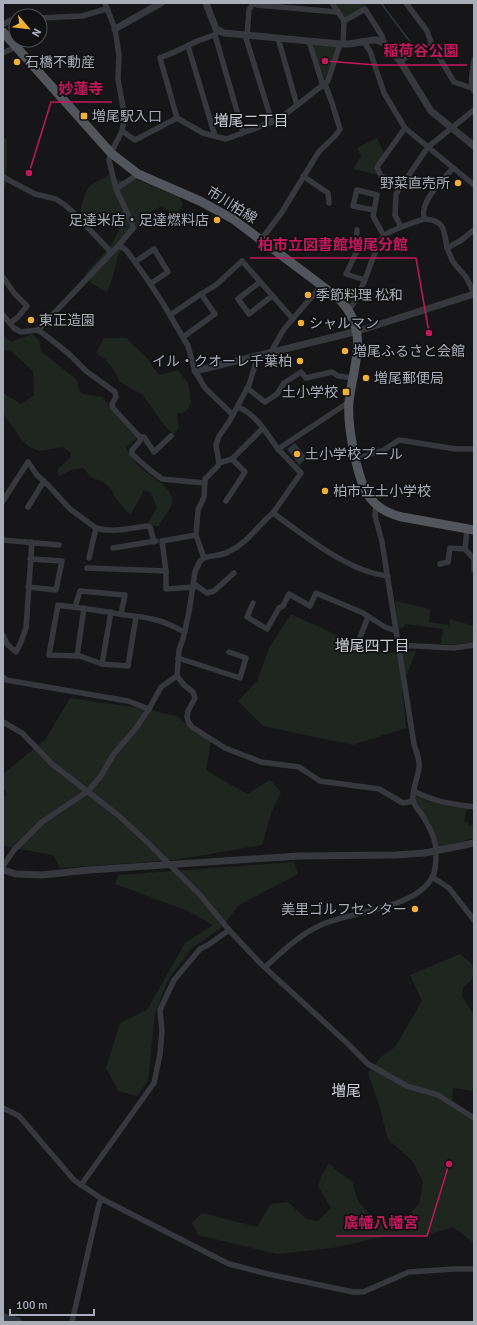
<svg xmlns="http://www.w3.org/2000/svg" width="477" height="1325" viewBox="0 0 477 1325" font-family="Signika,'Noto Sans JP',sans-serif">
<rect width="100%" height="100%" fill="#161618"/>
<!-- green -->
<g fill="#1e261f">
<polygon points="334,3 369,3 345,18"/>
<polygon points="315,45 335,46 337,49 326,79 323,79 314,47"/>
<polygon points="3,136 7,140 6,185 3,191"/>
<polygon points="377,138 384,153 374,167 378,175 353,169 361,157 357,148"/>
<path d="M109 175 121 181 135 179 179 197 183 204 179 210 172 213 162 206 146 214C141 229 126 237 120 252 114 265 114 281 106 292L91 283 85 274C100 258 116 244 121 222L113 213C100 219 94 218 81 215 80 208 86 188 91 185 97 181 103 178 109 175Z"/>
<path d="M32 334 39 340 41 351 77 380 79 391 83 394 102 397 137 438 126 448C130 454 134 461 139 466 147 475 174 488 172 501 171 513 162 516 159 526H155L147 524 157 508 151 493 144 490 131 514 127 512 114 496 112 490 105 483 91 477 83 468 71 470 60 476 57 471 59 468 71 457V454L64 447 40 451 29 447 22 440 3 413V393L21 404 34 395 33 371 12 352 3 350V335L11 342Z"/>
<polygon points="104,338 126,338 146,357 159,375 178,370 188,383 191,402 189,408 183,413 177,413 179,428 176,432 173,434 165,426 143,395 120,382 113,369 106,360 96,353"/>
<polygon points="395,601 430,609 429,622 449,625 450,619 474,626 474,642 456,645 441,644 443,629 405,624 404,627 398,629"/>
<polygon points="291,614 341,637 362,643 387,653 416,651 402,687 406,728 353,745 263,726 238,701 257,681 269,648"/>
<polygon points="70,698 140,708 176,716 211,742 206,770 247,794 270,780 281,792 272,811 262,845 175,860 60,868 53,855 3,846 3,798 7,794 3,787 3,774 45,740"/>
<polygon points="416,796 427,801 467,809 464,822 468,822 468,826 474,825 474,838 437,848 434,831 416,801"/>
<polygon points="294,862 298,874 239,905 221,928 192,948 169,978 155,1013 148,1081 137,1096 118,1091 106,1068 120,1023 147,1010 185,943 213,925 188,911 115,884 118,875"/>
<path d="M460 954C470 962 474 963 474 977L463 988 462 996 474 1015V1091L453 1088 452 1107 474 1121V1243L453 1227 423 1236H385L333 1248 277 1254 198 1235 192 1223 202 1213 257 1227 271 1204 288 1202 306 1219 318 1221 331 1208 318 1186 321 1176 329 1163 339 1173 352 1181 358 1201 375 1221 404 1219 419 1204 423 1182 413 1162 388 1139 379 1105 368 1073 382 1056 395 1047 422 1001 410 975Z"/>
</g>
<!-- water -->
<polygon fill="#2c353c" points="295,443 307,458 299,465 287,449"/>
<g fill="none" stroke-linecap="round" stroke-linejoin="round">
<!-- stream -->
<polyline stroke="#2c353c" stroke-width="1.5" points="381,3 414,47"/>
<!-- river -->
<polyline stroke="#2c353c" stroke-width="10" points="3,1318 17,1322"/>
<!-- minor -->
<g stroke="#37383d" stroke-width="5.5">
<polyline points="105,3 115,29 119,55 118,79 124,113 124,120 122,131 111,153 109,160 116,189"/>
<polyline points="253,3 257,5 337,12"/>
<polyline points="332,3 344,21 343,44"/>
<polyline points="406,3 427,31 432,45"/>
<polyline points="40,18 82,16 106,9"/>
<polyline points="344,21 365,9 382,36 384,43"/>
<polyline points="3,25 10,20 16,20"/>
<path d="M220 31C212 38 202 38 193 43 182 49 172 53 160 58L177 118 203 133 226 139 278 120 328 81 340 44"/>
<polyline points="215,35 243,132"/>
<polyline points="245,35 272,122"/>
<polyline points="247,36 249,10 253,3"/>
<polyline points="278,38 297,105"/>
<polyline points="309,41 323,86"/>
<polyline points="363,41 370,51 384,93 405,128 474,185"/>
<polyline points="188,46 215,136"/>
<polyline points="3,53 16,47"/>
<polyline points="400,61 417,50 432,45 454,82 472,88"/>
<path d="M474 91C469 83 473 69 474 60"/>
<polyline points="122,131 135,140 177,118"/>
<polyline points="303,176 328,193 329,203"/>
<polyline points="3,177 35,194 56,199 65,205 74,213 111,252"/>
<polyline points="401,187 387,178 381,176 377,167 405,128"/>
<polyline points="374,210 353,206 357,190 377,195 373,216 384,236"/>
<path d="M424 219C445 220 444 230 447 248"/>
<polyline points="401,227 395,215 396,194 428,147 474,110"/>
<polyline points="357,230 356,253 346,274 365,280"/>
<polyline points="474,230 460,241 447,248 453,262 466,277 474,293"/>
<path d="M261 240 282 212 318 153C324 146 337 136 340 129L332 103 325 84"/>
<polyline points="119,245 127,251 147,279 164,305 188,346 195,371 205,388 233,415"/>
<polyline points="135,262 154,249 168,272 150,284"/>
<polyline points="3,277 14,293 27,306 18,317 10,323"/>
<polyline points="260,282 238,299 249,314 272,296"/>
<polyline points="201,294 216,285 242,261 293,319"/>
<path d="M349 310C362 293 367 272 375 253 378 247 379 240 384 236 390 230 415 222 424 219 424 216 423 212 424 209 427 195 444 179 453 168"/>
<polyline points="3,315 14,328 21,332 38,330 49,338 69,354 86,371 115,392 116,397 112,404 113,408 140,437 140,441 132,450 132,454 150,470 162,479 205,483"/>
<polyline points="170,315 201,294 215,314 183,337"/>
<polyline points="38,330 119,245 133,228 132,223 116,189 138,174"/>
<polyline points="271,352 284,329 322,285"/>
<path d="M258 355 249 385 229 422 219 436 216 445 219 463 218 466 205 479 204 497 198 510 196 535 204 558C212 555 221 556 228 552 247 544 258 525 273 513L301 473 278 449 349 402"/>
<polyline points="247,388 265,402 277,394 284,383 301,372 306,378 332,372 338,376 353,378"/>
<path d="M238 407C256 414 267 434 278 449"/>
<polyline points="140,437 144,437 154,452 171,436"/>
<polyline points="356,459 384,450 399,440 456,449 474,449"/>
<polyline points="219,463 232,459 263,428"/>
<polyline points="3,501 28,462 37,475 49,486 70,509 96,528 89,558"/>
<polyline points="226,501 245,472 232,459"/>
<polyline points="28,507 44,481"/>
<path d="M273 513C305 536 348 572 388 576"/>
<path d="M96 528C113 533 131 528 147 526L150 527 154 542"/>
<polyline points="467,529 465,549 474,559 474,570"/>
<polyline points="3,540 59,545"/>
<polyline points="113,548 156,541"/>
<polyline points="204,558 200,561 195,572 189,612 183,639 179,650 177,676 184,685 193,692 195,698 188,711 187,717 189,723 192,727 225,748 261,762 299,767 320,781 379,789 403,803 413,801"/>
<polyline points="440,564 448,562 450,548 465,549"/>
<polyline points="87,568 166,571"/>
<polyline points="194,584 207,593 214,591 234,573"/>
<polyline points="28,587 56,590 62,561 30,559"/>
<polyline points="194,587 166,589 166,571 162,541 196,535"/>
<polyline points="253,603 247,617 267,629 279,608 283,606 289,594 310,606 316,593 363,613 385,627 396,631"/>
<polyline points="75,607 80,591 125,595 121,614"/>
<path d="M136 617 128 666 102 664 80 656 49 655 58 605C80 608 103 611 125 615 135 616 146 617 156 620 166 622 176 628 185 632"/>
<polyline points="3,635 7,644 16,652 21,642 26,628 32,542"/>
<polyline points="359,640 368,617"/>
<polyline points="398,645 454,648 474,645"/>
<polyline points="77,656 84,608"/>
<polyline points="178,658 240,678 246,658 229,652"/>
<polyline points="102,664 111,612"/>
<polyline points="3,677 6,680 128,701 149,709"/>
<polyline points="3,722 22,733 52,764 118,815 146,841 201,896 229,930 261,964 347,1043 368,1064 407,1086 438,1095 474,1118"/>
<path d="M414 791C434 802 452 804 474 807"/>
<polyline points="3,866 14,850 42,822 88,791 101,776 113,755 136,728 149,709 161,687 177,676"/>
<polyline points="432,877 449,888 474,920"/>
<path d="M265 967C282 952 300 934 321 925 351 911 417 909 433 876 436 870 436 860 436 852 436 837 428 825 421 813 418 810 414 804 413 800 412 789 418 778 419 767 420 760 416 751 414 744L382 542 375 516 376 505"/>
<polyline points="3,1108 19,1116 74,1180 102,1199 229,1264 268,1274 353,1292 363,1292 409,1272 453,1269 474,1269"/>
<polyline points="81,1185 154,1083 160,1054 162,1031 160,1010 174,980 200,949 208,945 229,930"/>
<polyline points="72,1322 99,1204 102,1199"/>
</g>
<!-- tertiary -->
<g stroke="#37383d" stroke-width="7">
<polyline points="206,3 216,29 224,33 340,44 349,44 373,40 377,40 384,43 400,61 431,111 474,146"/>
<polyline points="115,29 161,3"/>
<polyline points="195,371 358,331 474,294"/>
<polyline points="3,870 16,874 42,875 89,870 299,856 395,855 425,853 474,843"/>
</g>
<!-- primary -->
<path stroke="#53555c" stroke-width="9" d="M3 32 111 153 138 174 200 201 233 219 333 294 341 301C370 333 353 365 349 402 347 424 357 483 371 499 379 509 389 514 402 517L474 530"/>
</g>
<!-- markers -->
<g fill="#f2b134" stroke="#111113" stroke-width="1.5">
<circle cx="17" cy="62" r="4"/>
<rect x="80" y="112" width="8" height="8" rx="2"/>
<circle cx="458" cy="183" r="4"/>
<circle cx="217" cy="220" r="4"/>
<circle cx="308" cy="295" r="4"/>
<circle cx="31" cy="320" r="4"/>
<circle cx="301" cy="323" r="4"/>
<circle cx="345" cy="351" r="4"/>
<circle cx="300" cy="361" r="4"/>
<circle cx="366" cy="378" r="4"/>
<rect x="342" y="388" width="8" height="8" rx="2"/>
<circle cx="297" cy="454" r="4"/>
<circle cx="325" cy="491" r="4"/>
<circle cx="415" cy="909" r="4"/>
</g>
<g text-anchor="middle" dominant-baseline="central" stroke-width="3.5" stroke-linejoin="round" paint-order="stroke">
<!-- poi labels -->
<g font-size="14" fill="#a8adb8" stroke="#111113" text-anchor="start">
<text x="25" y="62">石橋不動産</text>
<text x="92" y="116">増尾駅入口</text>
<text x="450" y="183" text-anchor="end">野菜直売所</text>
<text x="209" y="220" text-anchor="end">足達米店・足達燃料店</text>
<text x="316" y="295">季節料理 松和</text>
<text x="39" y="320">東正造園</text>
<text x="309" y="323">シャルマン</text>
<text x="353" y="351">増尾ふるさと会館</text>
<text x="292" y="361" text-anchor="end">イル・クオーレ千葉柏</text>
<text x="374" y="378">増尾郵便局</text>
<text x="338" y="392" text-anchor="end">土小学校</text>
<text x="305" y="454">土小学校プール</text>
<text x="333" y="491">柏市立土小学校</text>
<text x="407" y="909" text-anchor="end">美里ゴルフセンター</text>
</g>
<!-- street labels -->
<g font-size="14" fill="#a8adb8" stroke="#111113">
<text transform="translate(232 205) rotate(32)">市川柏線</text>
</g>
<!-- neighbourhood labels -->
<g font-size="15" fill="#c9ccd4" stroke="#111113">
<text x="251" y="121">増尾二丁目</text>
<text x="372" y="646">増尾四丁目</text>
<text x="346" y="1091">増尾</text>
</g>
</g>
<!-- callouts -->
<path fill="none" stroke="#c2185b" stroke-width="1.5" d="M325 61L376 65H467M29 173L51 102H112M429 333L416 258H250M449 1164L427 1236H336"/>
<g fill="#c2185b" stroke="#111113" stroke-width="1.5">
<circle cx="325" cy="61" r="4"/>
<circle cx="29" cy="173" r="4"/>
<circle cx="429" cy="333" r="4"/>
<circle cx="449" cy="1164" r="4"/>
</g>
<g font-size="15" text-anchor="middle" font-weight="bold" fill="#c2185b" stroke="#111113" stroke-width="3.5" stroke-linejoin="round" paint-order="stroke">
<text x="421" y="56">稲荷谷公園</text>
<text x="81" y="94">妙蓮寺</text>
<text x="333" y="250">柏市立図書館増尾分館</text>
<text x="381" y="1228">廣幡八幡宮</text>
</g>
<!-- border -->
<rect width="477" height="1325" fill="none" stroke="#a8adb8" stroke-width="8"/>
<!-- north arrow -->
<g transform="translate(28 28) rotate(118)"><circle r="19" fill="#111113" stroke="#4d4f55"/>
<path d="M0-3L7 15L0 10L-7 15Z" fill="#f2b134"/>
<text y="-6" font-size="11" font-weight="bold" text-anchor="middle" fill="#a8adb8">N</text>
</g>
<!-- scale -->
<path d="M10 1309v6h84v-6" fill="none" stroke="#a8adb8" stroke-width="2"/>
<text x="16" y="1309" font-size="12" fill="#a8adb8" stroke="#111113" stroke-width="3" paint-order="stroke">100 m</text>
</svg>
